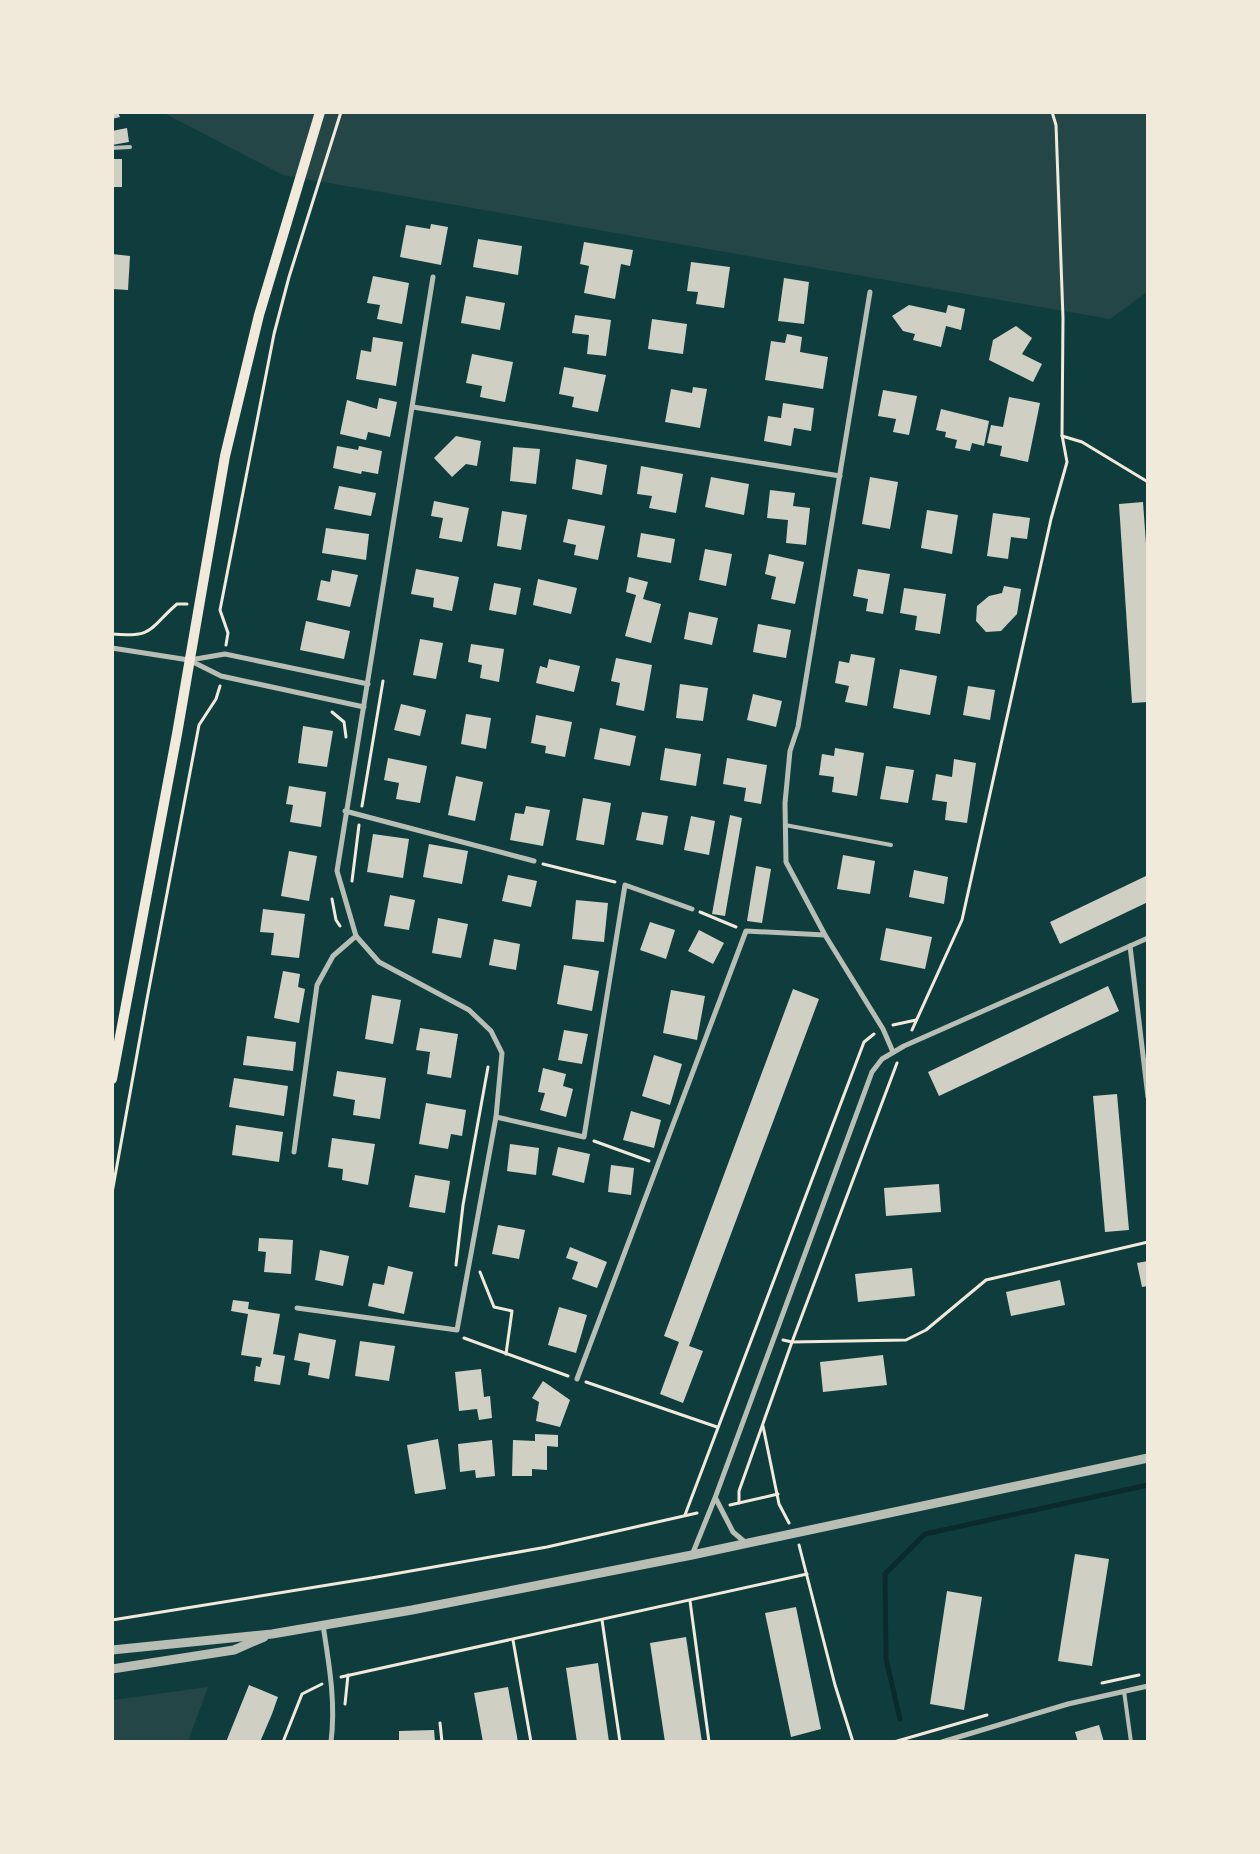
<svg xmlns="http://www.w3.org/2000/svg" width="1260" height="1854" viewBox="0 0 1260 1854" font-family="'PT Sans Narrow',sans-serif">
<rect width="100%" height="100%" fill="#0f3d3e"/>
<!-- green -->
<g fill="#244646">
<polygon points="164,113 1147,113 1147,292 1110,319 283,175"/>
<polygon points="208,1687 188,1741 113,1741 113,1700"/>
</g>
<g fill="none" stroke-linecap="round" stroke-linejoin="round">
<!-- stream -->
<polyline stroke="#0a2a2b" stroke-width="5" points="900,1719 886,1659 885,1574 925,1534 1148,1485"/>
</g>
<!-- building -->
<g fill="#cfcfc3">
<polygon points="112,112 118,112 120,117 112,119"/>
<polygon points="127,128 129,142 112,145 112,131"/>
<rect x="112" y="159" width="10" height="28"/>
<polygon points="431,224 448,227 441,265 400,257 406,225 430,229"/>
<polygon points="478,239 522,246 518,275 473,267"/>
<polygon points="584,242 633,250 630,266 621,264 615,299 584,293 589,266 580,264"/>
<polygon points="112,254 130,256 128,290 112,289"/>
<polygon points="691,262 730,267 724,308 696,304 698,292 687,291"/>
<polygon points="373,276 409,283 402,324 377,319 380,305 367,303"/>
<polygon points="784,278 809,282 804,324 778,321"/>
<polygon points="466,296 505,303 500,330 461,323"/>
<polygon points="909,305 946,313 948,305 965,309 961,330 946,326 941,347 913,340 915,334 903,331 892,316"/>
<polygon points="575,315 611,320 606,356 587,354 589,335 572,333"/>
<polygon points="652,319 687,324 683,354 648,349"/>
<polygon points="1016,326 1032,338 1022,354 1042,364 1033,382 989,360 993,340"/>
<polygon points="787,334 802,337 800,352 828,357 823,389 765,380 771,341 785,343"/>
<polygon points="373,337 403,342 396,386 356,379 361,350 371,352"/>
<polygon points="472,354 513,362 505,402 480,397 482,386 466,383"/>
<polygon points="564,367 606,375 598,412 572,407 574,397 559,394"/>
<polygon points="693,387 707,389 700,428 665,422 671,389 692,393"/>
<polygon points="883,390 917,396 909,435 893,432 896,419 878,416"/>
<polygon points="1009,397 1040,403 1028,462 1000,456 1002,446 987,443 991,425 1003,427"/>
<polygon points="379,398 397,402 390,437 368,432 366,440 340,434 347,400 377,409"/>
<polygon points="783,403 814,408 811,431 794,428 791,446 764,441 768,416 781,418"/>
<polygon points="941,409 989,421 984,446 972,443 970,451 955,448 957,440 945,437 946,432 936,430"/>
<polygon points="456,436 481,441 477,466 466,464 452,477 434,458"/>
<polygon points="337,446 358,450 359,446 382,451 378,474 362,471 361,474 333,468"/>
<polygon points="513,447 540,449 536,484 510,481"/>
<polygon points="576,459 607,465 602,495 572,489"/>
<polygon points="641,466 683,474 676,513 649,508 652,496 637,494"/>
<polygon points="711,477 749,484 744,515 705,507"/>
<polygon points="870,477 898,482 890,529 862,524"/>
<polygon points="339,486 376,493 371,516 334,509"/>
<polygon points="770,490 795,493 793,506 810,508 806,545 786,543 788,520 767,518"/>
<polygon points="434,501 469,508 462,542 439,538 443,518 431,516"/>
<polygon points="1143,502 1148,571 1148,702 1132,703 1119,504"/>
<polygon points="927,510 958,515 952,554 921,548"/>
<polygon points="502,511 527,515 521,550 497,546"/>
<polygon points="993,513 1030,518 1027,539 1011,537 1008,559 987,556"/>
<polygon points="568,519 605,526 598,560 574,555 576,545 563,542"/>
<polygon points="326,528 369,534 366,560 322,553"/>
<polygon points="641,533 675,539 671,563 637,557"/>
<polygon points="705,549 732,554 726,586 699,580"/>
<polygon points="769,554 804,562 795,604 771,599 776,577 765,574"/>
<polygon points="416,569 459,577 452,611 433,607 434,598 411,594"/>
<polygon points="858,569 890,574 883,614 866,611 868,599 853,596"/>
<polygon points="332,570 358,575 350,607 317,600 321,580 330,582"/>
<polygon points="629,577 648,582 643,599 661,604 651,643 625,636 636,595 626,592"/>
<polygon points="538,579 577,588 571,614 533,605"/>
<polygon points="494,583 521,588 516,615 489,610"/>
<polygon points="1004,586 1021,589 1017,614 1001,631 986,632 976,621 977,606 989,596 1002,593"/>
<polygon points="904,588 946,594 940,634 915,630 917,616 900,613"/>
<polygon points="689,612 718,618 712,645 684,639"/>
<polygon points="306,621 350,631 344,659 300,650"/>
<polygon points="758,624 791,630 786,658 753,652"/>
<polygon points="420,639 443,643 436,679 413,675"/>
<polygon points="471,644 504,649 499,682 480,678 482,665 468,662"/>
<polygon points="851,654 875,658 867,706 845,702 849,686 835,683 839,661 849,663"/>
<polygon points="616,658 652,665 644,711 616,705 620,683 611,681"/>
<polygon points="549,659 580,666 574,692 536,683 540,666 547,668"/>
<polygon points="900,669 937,676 930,715 893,708"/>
<polygon points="680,684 708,688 703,721 676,718"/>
<polygon points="968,686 995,690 990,720 963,715"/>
<polygon points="753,694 782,701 776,727 747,720"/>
<polygon points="401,704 426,710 420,736 394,730"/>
<polygon points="466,714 491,718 486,749 461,744"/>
<polygon points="536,715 572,722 565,757 545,753 546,746 531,743"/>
<polygon points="303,726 333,731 327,767 298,763"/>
<polygon points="600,728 636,736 630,766 594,759"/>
<polygon points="665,748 701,754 696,786 660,780"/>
<polygon points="835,748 864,753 857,796 832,792 834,777 819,775 822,754 834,756"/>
<polygon points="388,758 427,766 420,803 396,799 399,783 384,780"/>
<polygon points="727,758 767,765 761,804 744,801 746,788 723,784"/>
<polygon points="954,759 976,763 967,823 945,820 947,802 932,800 936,774 952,777"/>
<polygon points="886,766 914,770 908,803 880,799"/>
<polygon points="456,776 483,782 475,821 448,815"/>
<polygon points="289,786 326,792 321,827 290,822 293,805 286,804"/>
<polygon points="583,798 611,803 604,845 576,840"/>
<polygon points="526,806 550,810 543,846 510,840 515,813 524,814"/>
<polygon points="642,812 668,816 663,845 636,840"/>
<polygon points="730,815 742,818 725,916 712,914"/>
<polygon points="691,816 715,821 709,855 684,850"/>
<polygon points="373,834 409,839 403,878 367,872"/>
<polygon points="429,844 468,851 462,884 423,877"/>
<polygon points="289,851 317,856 309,901 281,896"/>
<polygon points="843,855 875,861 870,894 837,889"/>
<polygon points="756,866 771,869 762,923 747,921"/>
<polygon points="914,870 948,877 944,904 909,897"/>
<polygon points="508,875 537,881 531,907 502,901"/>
<polygon points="1148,875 1148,902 1060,944 1050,922"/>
<polygon points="390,895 415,900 409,930 384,926"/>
<polygon points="576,900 608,903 604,942 572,939"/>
<polygon points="263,909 305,914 299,958 271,955 274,933 260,932"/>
<polygon points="438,918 468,924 461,958 432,953"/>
<polygon points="650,922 675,930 666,959 640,950"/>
<polygon points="886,928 932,937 925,969 880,960"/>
<polygon points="699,930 724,943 713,964 688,951"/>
<polygon points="494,939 520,944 516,970 489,965"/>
<polygon points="564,965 599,971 592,1011 557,1004"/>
<polygon points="283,971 300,974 298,987 305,989 299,1023 274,1018"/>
<polygon points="1108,986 1119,1011 939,1096 928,1072"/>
<polygon points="793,989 819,999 689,1346 703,1351 683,1403 660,1394 679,1342 664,1336"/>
<polygon points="671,990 705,996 697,1040 663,1033"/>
<polygon points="372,995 401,1000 393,1044 365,1039"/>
<polygon points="420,1028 458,1034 451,1078 427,1074 430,1052 416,1050"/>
<polygon points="564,1030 588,1034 582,1064 558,1060"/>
<polygon points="247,1036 296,1042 293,1071 243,1065"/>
<polygon points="654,1055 682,1064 670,1105 642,1096"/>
<polygon points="543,1068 566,1074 563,1086 573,1089 566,1117 540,1110 545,1093 538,1092"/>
<polygon points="337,1071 386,1078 380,1119 353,1115 355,1100 333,1096"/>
<polygon points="234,1078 288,1086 284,1116 229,1107"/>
<polygon points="1117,1094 1129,1230 1105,1232 1093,1096"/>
<polygon points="426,1103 466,1110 462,1136 451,1134 448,1149 419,1144"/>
<polygon points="631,1111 661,1120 654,1148 623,1140"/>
<polygon points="236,1125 283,1132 279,1162 232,1155"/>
<polygon points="332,1138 375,1144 368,1185 342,1180 343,1169 328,1167"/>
<polygon points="510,1144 539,1148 536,1175 507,1171"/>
<polygon points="558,1147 590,1154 584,1183 552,1175"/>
<polygon points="611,1165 634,1168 631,1195 608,1192"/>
<polygon points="415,1175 450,1181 445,1213 409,1207"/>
<polygon points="939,1184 941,1212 886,1216 884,1188"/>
<polygon points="498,1225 525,1230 519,1259 492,1254"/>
<polygon points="259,1238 293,1240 291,1274 264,1272 266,1252 258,1251"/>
<polygon points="570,1247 607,1262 597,1288 572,1279 578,1262 566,1258"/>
<polygon points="320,1250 349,1256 343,1286 315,1280"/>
<polygon points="1148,1261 1148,1286 1142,1287 1137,1263"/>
<polygon points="388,1266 413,1272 404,1314 368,1306 373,1283 384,1285"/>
<polygon points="912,1268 915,1296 858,1302 855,1274"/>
<polygon points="1060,1280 1065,1305 1011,1316 1006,1292"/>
<polygon points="233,1300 249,1302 248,1309 280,1314 273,1354 285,1356 280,1385 254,1381 256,1366 260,1367 262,1358 241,1355 248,1314 231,1311"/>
<polygon points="559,1307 587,1315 576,1353 548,1345"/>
<polygon points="299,1333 336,1340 329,1379 308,1375 310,1363 294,1360"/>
<polygon points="360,1341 395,1346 389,1381 355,1376"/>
<polygon points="883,1355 887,1385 823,1392 820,1362"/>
<polygon points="481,1369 484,1397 490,1396 492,1418 479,1420 477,1409 459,1411 455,1372"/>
<polygon points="543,1381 570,1400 560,1427 536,1421 539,1402 532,1398"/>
<polygon points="535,1434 558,1435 558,1447 547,1446 547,1470 532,1469 532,1476 512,1476 513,1440 535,1441"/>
<polygon points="438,1439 446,1489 415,1494 407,1445"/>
<polygon points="492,1440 495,1476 476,1478 475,1470 460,1472 458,1444"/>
<polygon points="1075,1554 1109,1559 1092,1666 1058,1661"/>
<polygon points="947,1591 982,1597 964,1710 930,1704"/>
<polygon points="796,1607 821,1729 791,1737 765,1613"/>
<polygon points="686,1637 702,1742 665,1742 650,1643"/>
<polygon points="598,1663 609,1742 577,1742 566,1668"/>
<polygon points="249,1685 278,1697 272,1714 260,1742 226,1742"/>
<polygon points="508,1687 518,1742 483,1742 474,1693"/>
<polygon points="1099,1725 1104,1742 1078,1742 1075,1732"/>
<polygon points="434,1730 435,1742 399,1742 399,1731"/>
</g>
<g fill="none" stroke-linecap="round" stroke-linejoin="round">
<!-- path -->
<g stroke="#f1e9da" stroke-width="3">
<polyline points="1062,436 1082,442 1148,482"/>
<path d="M112 634C155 638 149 628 177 604H187"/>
<polyline points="226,645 228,633 220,610 274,334 289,277 341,112"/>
<polyline points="332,712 344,722 346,737"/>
<polyline points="362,806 383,681"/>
<polyline points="543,864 615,882"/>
<polyline points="352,881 359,825"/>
<polyline points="332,899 336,920 340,926"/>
<polyline points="700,912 736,927"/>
<polyline points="893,1025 916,1020"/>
<polyline points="912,1030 962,920 1051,519 1067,462 1062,435 1063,318 1056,125 1052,112"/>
<polyline points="594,1141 649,1161"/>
<polyline points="112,1193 147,999 199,725 216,699 220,686"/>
<polyline points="456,1265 463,1205 488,1067"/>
<polyline points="480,1272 494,1307 512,1311 506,1354"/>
<polyline points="464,1338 568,1376"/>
<polyline points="783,1340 792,1342 906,1340 926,1330 986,1280 1148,1242"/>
<polyline points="586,1382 717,1427"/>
<polyline points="763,1426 779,1504 789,1523"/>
<polyline points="739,1503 739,1491 792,1342 897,1063"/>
<polyline points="730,1505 778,1494"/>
<polyline points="685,1515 864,1042 874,1034"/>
<polyline points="799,1545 835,1685 853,1742"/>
<polyline points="690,1601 709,1742"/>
<polyline points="112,1620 371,1578 547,1547 697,1513"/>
<polyline points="602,1620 620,1742"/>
<polyline points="513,1640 531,1742"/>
<polyline points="341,1677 807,1574"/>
<polyline points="1102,1683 1139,1675"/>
<polyline points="345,1704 348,1675"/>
<polyline points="440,1723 442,1742"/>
<polyline points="283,1742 302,1694 322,1684"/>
<polyline points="894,1742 987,1715"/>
</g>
<!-- service -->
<g stroke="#b8beb3" stroke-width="4">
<polyline points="112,148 130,147"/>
<polyline points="785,825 891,845"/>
<polyline points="1124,1691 1131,1742"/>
</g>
<!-- minor -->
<g stroke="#b8beb3" stroke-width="5">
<polyline points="870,292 798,727 790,751 785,803 786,862 825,935 883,1029 893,1052"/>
<polyline points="413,407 840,476"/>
<polyline points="112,648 189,660 221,676 364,707"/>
<polyline points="190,660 225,654 368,684"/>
<polyline points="345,811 534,861"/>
<polyline points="1130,946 1148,1097"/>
<polyline points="496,1117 584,1137 625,885 692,909"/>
<polyline points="294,1152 317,985 333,956 356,936"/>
<polyline points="297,1308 457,1330 496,1117 502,1053 491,1031 469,1010 379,962 356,936 337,871 433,277"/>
<polyline points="577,1379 746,931 825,935"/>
<polyline points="716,1499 733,1532 746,1543"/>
<polyline points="692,1555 715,1498 872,1072 882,1059 904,1046 1148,938"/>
<path d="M323 1625C329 1664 336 1702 331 1742"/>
<polyline points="942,1742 1068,1704 1148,1686"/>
</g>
<!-- tertiary -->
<g stroke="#b8beb3" stroke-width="9">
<polyline points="112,1650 272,1634 412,1610 692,1555 1148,1458"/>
<polyline points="112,1669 234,1650 264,1637"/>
</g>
<!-- secondary -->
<polyline stroke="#f1e9da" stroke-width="10" points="112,1079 177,734 225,456 259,315 320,112"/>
</g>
<!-- border -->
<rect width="1260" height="1854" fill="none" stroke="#f1e9da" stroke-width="228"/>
</svg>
